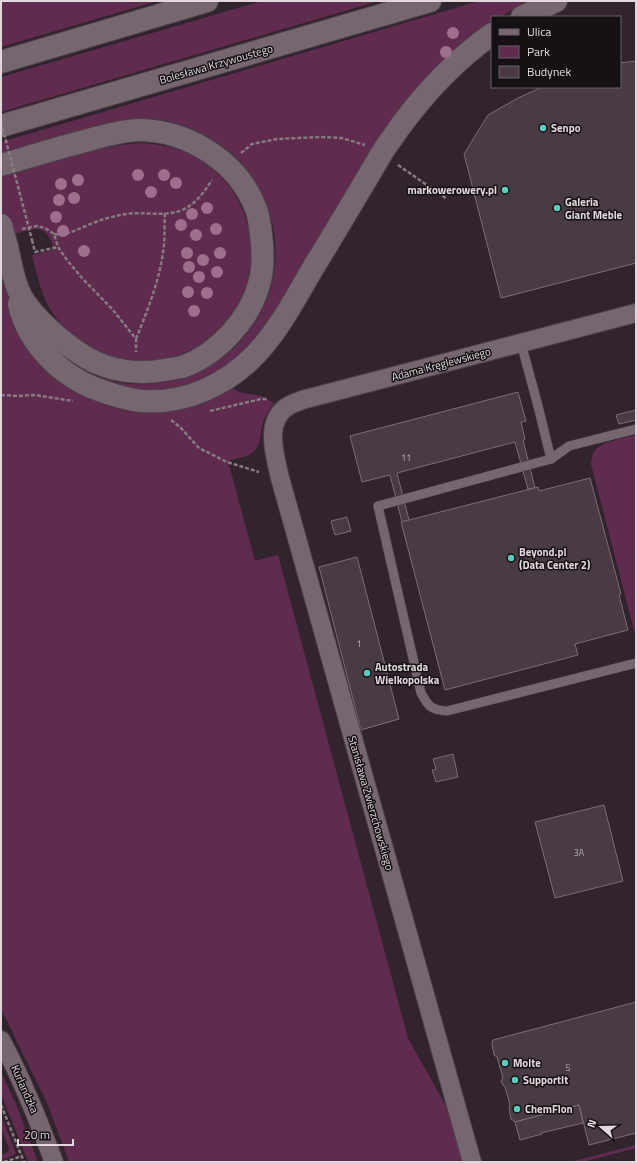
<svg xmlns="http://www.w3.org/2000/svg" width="637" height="1163" viewBox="0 0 637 1163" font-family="'Titillium Web',sans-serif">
<rect width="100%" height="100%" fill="#31242c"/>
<!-- green -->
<g fill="#5f2b4e">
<polygon points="1,1 158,1 1,47"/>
<polygon points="262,1 379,1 1,112 1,77"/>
<path d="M479 1H531L500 17H492V22L455 49 266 326 239 357 205 381 165 392 128 390 89 375V374H92C104 379 118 383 131 384 198 388 259 345 273 277 289 199 229 125 151 119 124 118 100 126 75 134 50 141 26 148 1 155V142Z"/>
<path d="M141 143C153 144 165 145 177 149 202 157 225 176 238 200 288 295 188 399 92 348 77 340 61 327 52 312 41 296 37 274 32 255L56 249V247H53C50 236 46 229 34 229L1 237V176C47 163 93 146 141 143Z"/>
<path d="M1 269 13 310 70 387 90 399 109 406 127 411 146 412H161L231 387 239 392 262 396 274 403C270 409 266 415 263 422 260 432 262 446 252 453 245 458 235 458 228 461L255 561 278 555 408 1038 457 1126 467 1162H69L48 1105 1 1009Z"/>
<path d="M636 435V638L591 464C592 459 592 453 596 449 604 441 625 438 636 435Z"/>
<polygon points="1,1072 16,1104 38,1162 28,1162 1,1094"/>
<polygon points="1,1115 16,1153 13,1156 1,1160 1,1155 8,1152 9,1148 1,1128"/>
<polygon points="636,1145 636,1148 583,1162 570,1162"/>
</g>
<!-- building -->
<g fill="#493b44" stroke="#7c6c76">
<polygon points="636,61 636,263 501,298 464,154 488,115 518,98 542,87 620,87 620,63"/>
<polygon points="518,392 526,421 521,422 525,439 523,440 535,488 528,489 515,442 397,473 409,520 402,522 390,475 362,482 350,436"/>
<polygon points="636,410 636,420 619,424 616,415"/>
<polygon points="590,478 621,594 619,595 628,630 575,644 578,655 445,690 401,522 538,487 539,491"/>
<polygon points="347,517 351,531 335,535 331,521"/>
<polygon points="357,557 399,719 361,730 319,567"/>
<polygon points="453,754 458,777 436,782 432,770 436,769 433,759"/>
<polygon points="604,805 623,881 555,898 535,822"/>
<polygon points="636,1002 636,1133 589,1145 579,1105 515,1122 511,1119 509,1108 510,1105 505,1087 503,1085 501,1081 503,1078 497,1057 494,1055 492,1044 493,1040"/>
<polygon points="579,1105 583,1123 541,1133 542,1134 520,1140 515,1122"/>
</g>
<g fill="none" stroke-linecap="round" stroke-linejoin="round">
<!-- lane casing -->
<g stroke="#4d4249" stroke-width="10">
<g id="lane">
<polyline points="521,343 538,406 551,459"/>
<path d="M636 429 569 446 551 459 378 506 421 693C428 706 431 710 447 711L636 663"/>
</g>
</g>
<!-- street casing -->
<g stroke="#4d4249" stroke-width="20">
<g id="street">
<path d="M1 1040C22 1079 38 1120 54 1162"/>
<path d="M472 1162 280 478C275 456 263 419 290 405 293 403 298 402 302 400L636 313"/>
</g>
</g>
<!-- secondary casing -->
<g stroke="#4d4249" stroke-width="24">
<g id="secondary">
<polyline points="522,17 556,1"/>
<polyline points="1,62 207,1"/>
<polyline points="1,126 430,1"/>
<path d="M1 165C29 157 57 148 85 141 103 136 123 130 142 130 191 132 239 163 256 209 259 216 260 226 261 234 263 250 264 268 259 284 250 319 217 355 182 367 176 368 170 369 164 370 138 375 110 371 87 358 65 345 33 318 21 296 13 281 11 263 7 247"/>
<path d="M19 304C28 344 62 377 99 390 113 395 128 400 143 401 185 404 226 385 255 355 279 330 296 297 313 268 337 229 360 190 383 151 388 143 394 136 399 128 426 91 454 61 492 34"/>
</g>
</g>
<!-- path -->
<g stroke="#877b82" stroke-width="2.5" stroke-dasharray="4 2" stroke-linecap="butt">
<polyline points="241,153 252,144 277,139 319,137 342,138 365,145"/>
<polyline points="398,165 447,199"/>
<polyline points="22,229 37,226 45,228 54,234 58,247 67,260 82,278 113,310 136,339 136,352"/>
<path d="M54 234C66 236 75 230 86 226 97 221 109 217 121 215 141 210 163 218 182 210 196 204 204 192 212 180"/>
<polyline points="32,240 35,252 58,247"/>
<path d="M136 339C148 309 161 277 164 244 165 234 164 223 165 213"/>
<polyline points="1,395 18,396 35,395 73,401"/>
<polyline points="210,411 261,399 268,399"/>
<polyline points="171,420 180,427 199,448 227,462 259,472"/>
<polyline points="1,1105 24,1162"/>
<polyline points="4,1162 22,1156"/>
</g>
<!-- lane -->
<use href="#lane" stroke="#75666f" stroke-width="9"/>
<!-- street -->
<use href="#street" stroke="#75666f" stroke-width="18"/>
<!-- secondary -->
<use href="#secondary" stroke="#75666f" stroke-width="22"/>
<!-- secondary-bridge casing -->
<g stroke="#4d4249" stroke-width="24" stroke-linecap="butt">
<polyline id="secondary-bridge" points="1,225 7,247"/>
</g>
<!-- path-bridge -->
<polyline stroke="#877b82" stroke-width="2.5" stroke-dasharray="4 2" stroke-linecap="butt" points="1,122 32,240"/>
<!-- secondary-bridge -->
<use href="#secondary-bridge" stroke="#75666f" stroke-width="22"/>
</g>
<!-- trees -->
<g fill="#9d6f8c">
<circle cx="453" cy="33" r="6"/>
<circle cx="446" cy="52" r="6"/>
<circle cx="138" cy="175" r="6"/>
<circle cx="164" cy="175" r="6"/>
<circle cx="78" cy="180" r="6"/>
<circle cx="176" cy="183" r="6"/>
<circle cx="61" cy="184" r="6"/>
<circle cx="151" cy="192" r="6"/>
<circle cx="74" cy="198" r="6"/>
<circle cx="59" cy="200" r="6"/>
<circle cx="207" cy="208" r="6"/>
<circle cx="192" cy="214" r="6"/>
<circle cx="56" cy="217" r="6"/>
<circle cx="181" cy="225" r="6"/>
<circle cx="216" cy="229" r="6"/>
<circle cx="63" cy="231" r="6"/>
<circle cx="196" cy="235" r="6"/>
<circle cx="84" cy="251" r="6"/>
<circle cx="187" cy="253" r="6"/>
<circle cx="220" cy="253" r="6"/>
<circle cx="203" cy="260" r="6"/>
<circle cx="189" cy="267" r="6"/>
<circle cx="217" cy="272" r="6"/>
<circle cx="199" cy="277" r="6"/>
<circle cx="188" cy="292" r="6"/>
<circle cx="207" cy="293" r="6"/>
<circle cx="194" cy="311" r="6"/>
</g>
<!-- markers -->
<g fill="#58cec0" stroke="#151013" stroke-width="1.5">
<circle cx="543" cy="128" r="4"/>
<circle cx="505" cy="190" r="4"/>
<circle cx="557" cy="208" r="4"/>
<circle cx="511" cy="558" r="4"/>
<circle cx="367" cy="673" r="4"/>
<circle cx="505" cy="1063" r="4"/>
<circle cx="515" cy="1080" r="4"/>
<circle cx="517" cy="1109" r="4"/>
</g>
<g text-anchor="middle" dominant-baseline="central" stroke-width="3" stroke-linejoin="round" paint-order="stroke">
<!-- number labels -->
<g font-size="9" fill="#bbb1b7">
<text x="406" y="457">11</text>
<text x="359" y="643">1</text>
<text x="579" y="852">3A</text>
<text x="568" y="1067">5</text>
</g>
<!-- street labels -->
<g font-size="11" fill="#e1d8dd" stroke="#151013">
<text transform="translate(216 64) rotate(-16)">Bolesława Krzywoustego</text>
<text transform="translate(441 364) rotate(-15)">Adama Kręglewskiego</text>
<text transform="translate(371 803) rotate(74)">Stanisława Zwierzchowskiego</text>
<text transform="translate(25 1089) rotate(66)">Kurlandzka</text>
</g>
<!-- poi labels -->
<g font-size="11" font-weight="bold" fill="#e1d8dd" stroke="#151013" text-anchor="start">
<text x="551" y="128">Senpo</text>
<text x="497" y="190" text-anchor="end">markowerowery.pl</text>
<text x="565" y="202">Galeria<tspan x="565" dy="13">Giant Meble</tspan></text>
<text x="519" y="552">Beyond.pl<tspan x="519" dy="13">(Data Center 2)</tspan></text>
<text x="375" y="667">Autostrada<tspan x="375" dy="13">Wielkopolska</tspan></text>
<text x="513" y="1063">Molte</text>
<text x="523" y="1080">SupportIt</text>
<text x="525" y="1109">ChemFlon</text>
</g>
</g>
<!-- border -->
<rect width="637" height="1163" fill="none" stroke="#e1d8dd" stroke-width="4"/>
<!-- legend -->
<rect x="491" y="16" width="130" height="72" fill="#151013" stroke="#676064"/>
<rect x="499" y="29" width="20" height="6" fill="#75666f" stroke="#676064"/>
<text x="527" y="36" font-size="12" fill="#e1d8dd">Ulica</text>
<rect x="499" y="46" width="20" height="12" fill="#5f2b4e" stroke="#676064"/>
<text x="527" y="56" font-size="12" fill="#e1d8dd">Park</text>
<rect x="499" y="66" width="20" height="12" fill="#493b44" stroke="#676064"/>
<text x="527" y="76" font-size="12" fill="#e1d8dd">Budynek</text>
<!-- north arrow -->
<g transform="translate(601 1127) rotate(290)" stroke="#151013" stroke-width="3" paint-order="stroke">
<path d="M0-3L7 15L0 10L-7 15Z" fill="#e1d8dd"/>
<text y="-6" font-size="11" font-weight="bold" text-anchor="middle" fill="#e1d8dd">N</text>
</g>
<!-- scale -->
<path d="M18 1139v6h55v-6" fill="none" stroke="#e1d8dd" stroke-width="2"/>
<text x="24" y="1139" font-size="12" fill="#e1d8dd" stroke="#151013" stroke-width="3" paint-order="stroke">20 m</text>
</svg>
